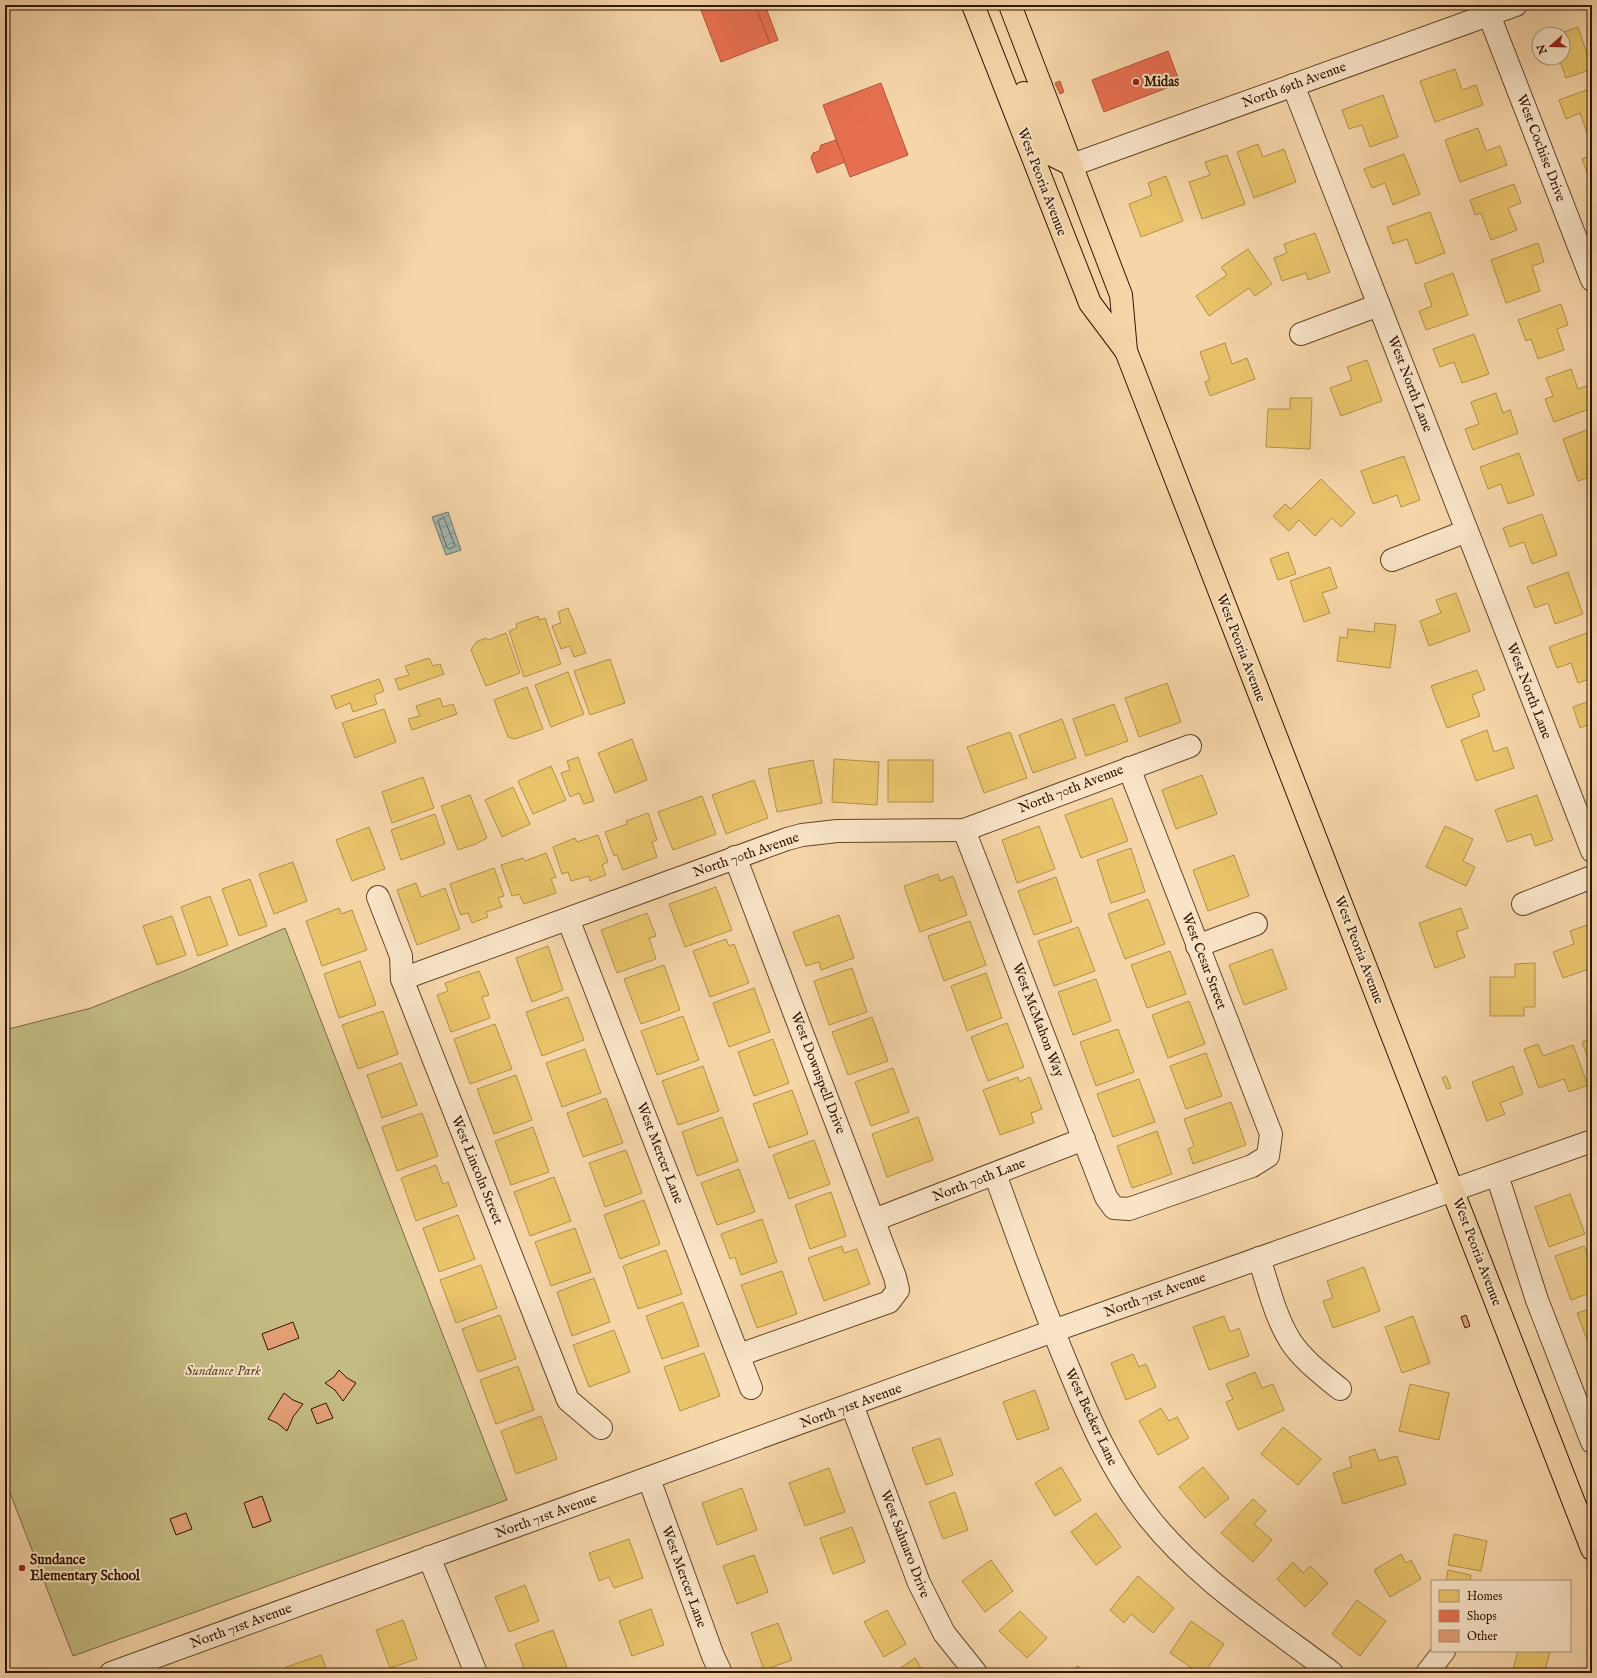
<svg xmlns="http://www.w3.org/2000/svg" width="1597" height="1678" viewBox="0 0 1597 1678" font-family="'IM FELL English',serif">
<defs>
<pattern id="water-waves" width="16" height="10" patternUnits="userSpaceOnUse"><rect width="16" height="10" fill="#9fb7b1"/><path d="M0 5q4-4 8 0t8 0" fill="none" stroke="#82948e"/></pattern>
</defs>
<rect width="100%" height="100%" fill="#f6d5a9"/>
<filter id="stains"><feTurbulence type="fractalNoise" baseFrequency=".005" numOctaves="4"/><feColorMatrix values="0 0 0 0 .2 0 0 0 0 .09 0 0 0 0 .02 0 0 0 .5 -.17"/></filter>
<radialGradient id="worn" r=".72"><stop offset=".6" stop-color="#630" stop-opacity="0"/><stop offset="1" stop-color="#630" stop-opacity=".3"/></radialGradient>
<!-- green -->
<polygon fill="#c4bb82" stroke="#7a6841" points="285,928 507,1500 73,1656 5,1480 5,1030 91,1008 189,969"/>
<!-- water -->
<polygon fill="url(#water-waves)" stroke="#73776a" points="448,512 461,550 446,555 432,517"/>
<!-- homes -->
<g fill="#e9c46a" stroke="#b2904a">
<polygon points="1578,27 1592,69 1566,78 1559,58 1563,58 1563,34 1558,34"/>
<polygon points="1455,69 1462,90 1476,85 1483,105 1435,122 1420,81"/>
<polygon points="1592,88 1592,134 1588,136 1580,113 1566,119 1559,100"/>
<polygon points="1383,95 1398,137 1370,147 1362,125 1349,129 1342,110"/>
<polygon points="1478,128 1486,151 1500,146 1507,165 1460,182 1445,140"/>
<polygon points="1258,144 1263,157 1284,149 1296,182 1254,198 1237,152"/>
<polygon points="1404,154 1420,194 1393,205 1385,183 1372,188 1364,169"/>
<polygon points="1227,155 1245,204 1202,219 1189,182 1210,175 1205,162"/>
<polygon points="1592,155 1592,177 1589,178 1582,159"/>
<polygon points="1166,176 1183,221 1141,237 1129,204 1152,195 1148,183"/>
<polygon points="1514,184 1521,203 1508,208 1517,230 1491,240 1481,213 1475,215 1470,200"/>
<polygon points="1430,212 1445,253 1416,264 1407,239 1393,244 1387,227"/>
<polygon points="1315,233 1330,272 1308,280 1306,273 1282,281 1274,258 1287,253 1284,244"/>
<polygon points="1538,243 1544,262 1532,266 1540,291 1506,303 1491,260"/>
<polygon points="1248,249 1272,284 1255,296 1249,288 1209,316 1196,296 1227,275 1221,267"/>
<polygon points="1453,273 1468,315 1426,330 1419,311 1432,306 1424,284"/>
<polygon points="1561,304 1568,325 1557,329 1564,350 1538,359 1531,339 1526,341 1518,320"/>
<polygon points="1474,334 1489,374 1462,383 1454,362 1440,367 1433,349"/>
<polygon points="1225,343 1232,364 1247,358 1255,379 1210,396 1205,382 1210,380 1200,352"/>
<polygon points="1367,360 1382,401 1341,416 1330,388 1352,380 1347,367"/>
<polygon points="1571,369 1578,389 1592,384 1592,408 1554,422 1545,399 1553,396 1546,378"/>
<polygon points="1496,393 1503,413 1510,410 1518,433 1473,450 1465,429 1479,424 1471,402"/>
<polygon points="1290,398 1312,398 1310,449 1266,447 1268,409 1290,409"/>
<polygon points="1592,428 1592,476 1578,481 1563,439"/>
<polygon points="1519,453 1534,495 1508,504 1501,484 1488,489 1480,467"/>
<polygon points="1404,456 1420,500 1401,507 1397,495 1373,504 1361,471"/>
<polygon points="1321,479 1355,513 1341,527 1332,518 1315,536 1299,520 1289,531 1273,516 1285,504 1291,509"/>
<polygon points="1542,514 1557,555 1532,564 1524,542 1510,547 1503,528"/>
<polygon points="1288,552 1296,574 1278,580 1270,559"/>
<polygon points="1330,567 1337,588 1322,593 1330,613 1304,622 1290,581"/>
<polygon points="1568,572 1583,614 1555,624 1548,603 1535,608 1527,587"/>
<polygon points="1456,593 1470,631 1429,646 1420,621 1441,613 1436,600"/>
<polygon points="568,608 586,653 574,657 570,646 561,649 552,626 561,623 558,612"/>
<polygon points="538,616 539,620 545,618 561,664 524,677 509,631 517,628 516,624"/>
<polygon points="1375,623 1396,625 1390,668 1337,661 1340,637 1347,638 1348,629 1374,632"/>
<polygon points="1592,631 1592,678 1578,683 1571,663 1557,668 1549,647"/>
<polygon points="506,633 520,673 486,686 471,650 476,642 486,638 488,640"/>
<polygon points="429,658 433,666 440,664 444,674 399,690 395,679 409,675 405,666"/>
<polygon points="610,659 625,703 590,715 574,671"/>
<polygon points="1477,670 1485,690 1472,695 1480,716 1447,728 1431,686"/>
<polygon points="568,672 584,714 551,727 535,685"/>
<polygon points="379,679 384,691 374,695 377,704 353,712 350,703 336,709 331,696"/>
<polygon points="1167,683 1181,722 1139,737 1125,698"/>
<polygon points="527,687 543,729 515,739 508,737 494,700"/>
<polygon points="440,698 443,707 453,704 457,714 412,730 408,719 420,716 416,706"/>
<polygon points="1592,700 1592,723 1580,728 1573,707"/>
<polygon points="1114,704 1128,741 1086,756 1073,719"/>
<polygon points="384,709 396,742 355,758 342,723"/>
<polygon points="1062,719 1076,758 1033,773 1019,735"/>
<polygon points="1487,730 1494,752 1507,747 1514,768 1476,781 1461,740"/>
<polygon points="1010,732 1027,778 984,793 967,747"/>
<polygon points="632,739 647,780 615,793 598,753"/>
<polygon points="578,757 594,801 584,804 579,793 570,797 561,773 570,770 567,761"/>
<polygon points="834,759 879,762 877,805 832,802"/>
<polygon points="813,760 822,803 777,812 768,769"/>
<rect x="888" y="760" width="45" height="42"/>
<polygon points="551,766 566,800 533,814 518,781"/>
<polygon points="1202,775 1217,814 1176,829 1162,790"/>
<polygon points="423,777 434,808 392,823 382,792"/>
<polygon points="754,780 768,818 726,834 712,795"/>
<polygon points="513,787 530,824 502,837 485,800"/>
<polygon points="470,795 487,838 476,844 458,850 441,806"/>
<polygon points="1537,795 1553,840 1535,846 1531,834 1507,842 1495,810"/>
<polygon points="702,796 716,834 673,850 658,812"/>
<polygon points="1112,798 1128,841 1081,858 1065,815"/>
<polygon points="648,813 657,840 652,842 657,857 623,870 617,855 614,856 605,832 627,824 626,821"/>
<polygon points="435,814 445,844 401,860 391,830"/>
<polygon points="1039,826 1055,869 1017,883 1002,840"/>
<polygon points="1445,826 1473,839 1463,861 1475,867 1466,886 1426,867"/>
<polygon points="369,827 385,869 352,881 336,840"/>
<polygon points="598,835 608,862 602,865 606,875 590,881 589,876 571,881 568,872 562,874 553,847 575,838 577,842"/>
<polygon points="1131,848 1145,892 1111,903 1097,860"/>
<polygon points="546,853 556,877 551,879 556,893 524,904 519,894 512,896 501,865 523,858 525,861"/>
<polygon points="1234,855 1249,896 1208,911 1193,870"/>
<polygon points="293,862 307,901 274,914 259,874"/>
<polygon points="494,868 504,896 498,898 502,907 486,912 488,917 472,923 468,913 461,915 459,911 450,884"/>
<polygon points="938,874 940,881 953,876 967,915 920,932 904,886"/>
<polygon points="1056,877 1072,922 1034,935 1018,891"/>
<polygon points="250,879 267,926 239,936 222,889"/>
<polygon points="416,883 421,897 445,888 460,929 417,945 397,890"/>
<polygon points="716,887 732,930 685,947 669,904"/>
<polygon points="210,896 228,945 198,956 181,907"/>
<polygon points="1148,899 1165,944 1125,959 1108,914"/>
<polygon points="339,908 341,914 352,910 367,950 322,966 306,921"/>
<polygon points="1461,908 1468,928 1456,932 1465,957 1435,968 1419,923"/>
<polygon points="647,913 656,936 649,938 656,959 617,973 601,930"/>
<polygon points="839,915 854,958 821,970 819,962 806,966 793,932"/>
<polygon points="172,916 186,955 157,965 143,926"/>
<polygon points="970,921 986,965 944,981 928,936"/>
<polygon points="1590,924 1592,931 1592,968 1563,978 1553,952 1574,944 1570,931"/>
<polygon points="1078,927 1095,971 1054,986 1038,941"/>
<polygon points="726,939 729,946 734,944 749,983 710,997 693,951"/>
<polygon points="548,946 563,990 532,1002 516,958"/>
<polygon points="1272,949 1287,989 1244,1005 1229,965"/>
<polygon points="1170,951 1186,994 1147,1008 1131,965"/>
<polygon points="360,961 376,1005 339,1018 324,974"/>
<polygon points="1535,963 1535,1007 1524,1007 1524,1016 1490,1016 1490,977 1515,977 1515,964"/>
<polygon points="664,965 680,1010 641,1024 624,979"/>
<polygon points="852,968 867,1012 829,1025 814,981"/>
<polygon points="479,971 489,995 482,997 490,1018 451,1032 437,995 448,991 445,983"/>
<polygon points="986,973 1002,1018 967,1031 951,986"/>
<polygon points="1096,979 1111,1021 1073,1035 1058,992"/>
<polygon points="754,988 770,1032 729,1047 713,1003"/>
<polygon points="568,997 584,1040 542,1056 526,1012"/>
<polygon points="1189,1001 1205,1044 1168,1058 1152,1015"/>
<polygon points="383,1011 398,1054 358,1069 342,1025"/>
<polygon points="683,1016 699,1060 657,1075 641,1031"/>
<polygon points="872,1017 888,1061 848,1075 832,1032"/>
<polygon points="1007,1023 1024,1067 988,1081 971,1037"/>
<polygon points="495,1024 512,1069 470,1084 454,1039"/>
<polygon points="1118,1029 1134,1072 1096,1086 1080,1042"/>
<polygon points="1592,1038 1592,1069 1582,1042"/>
<polygon points="773,1039 789,1083 754,1096 738,1052"/>
<polygon points="1538,1044 1543,1056 1573,1045 1588,1085 1569,1092 1564,1079 1539,1088 1524,1049"/>
<polygon points="585,1049 601,1093 562,1107 546,1063"/>
<polygon points="1206,1053 1222,1096 1186,1109 1170,1066"/>
<polygon points="401,1063 417,1105 382,1118 367,1075"/>
<polygon points="703,1066 719,1111 678,1125 662,1081"/>
<polygon points="1513,1066 1523,1094 1500,1103 1505,1114 1487,1121 1472,1082"/>
<polygon points="893,1068 909,1112 871,1126 855,1082"/>
<polygon points="516,1075 532,1120 494,1134 477,1089"/>
<polygon points="1446,1076 1451,1088 1447,1089 1442,1078"/>
<polygon points="1018,1077 1019,1082 1030,1077 1042,1109 1031,1113 1034,1123 1000,1135 983,1090"/>
<polygon points="1139,1079 1155,1122 1113,1137 1097,1094"/>
<polygon points="792,1090 808,1134 769,1148 753,1104"/>
<polygon points="606,1098 623,1143 583,1157 567,1113"/>
<polygon points="1231,1102 1246,1145 1193,1164 1188,1149 1194,1146 1184,1119"/>
<polygon points="422,1113 438,1156 397,1171 382,1127"/>
<polygon points="722,1117 738,1161 697,1176 682,1132"/>
<polygon points="918,1117 933,1160 887,1177 872,1134"/>
<polygon points="533,1127 549,1172 511,1185 495,1141"/>
<polygon points="1157,1131 1172,1174 1132,1188 1117,1146"/>
<polygon points="814,1140 830,1184 789,1199 773,1155"/>
<polygon points="626,1150 642,1193 605,1207 589,1163"/>
<polygon points="436,1165 443,1184 448,1182 457,1206 416,1221 401,1178"/>
<polygon points="739,1169 755,1212 717,1225 701,1183"/>
<polygon points="554,1177 571,1221 530,1236 514,1192"/>
<polygon points="831,1192 846,1236 810,1249 795,1205"/>
<polygon points="1570,1194 1585,1234 1549,1247 1535,1207"/>
<polygon points="644,1200 660,1244 620,1259 604,1215"/>
<polygon points="458,1215 475,1259 439,1272 423,1228"/>
<polygon points="762,1219 777,1262 741,1275 735,1257 730,1259 721,1234"/>
<polygon points="575,1228 591,1272 551,1286 535,1242"/>
<polygon points="842,1246 844,1253 857,1249 870,1284 824,1301 808,1258"/>
<polygon points="1584,1246 1592,1267 1592,1292 1571,1300 1555,1256"/>
<polygon points="666,1250 682,1294 638,1309 623,1266"/>
<polygon points="481,1265 497,1308 456,1323 440,1280"/>
<polygon points="1364,1267 1380,1311 1333,1328 1323,1301 1333,1298 1327,1281"/>
<polygon points="782,1271 797,1314 757,1328 741,1285"/>
<polygon points="594,1278 610,1322 572,1336 557,1292"/>
<polygon points="683,1302 699,1346 662,1359 646,1316"/>
<polygon points="1592,1308 1592,1353 1577,1313"/>
<polygon points="500,1315 516,1359 478,1372 462,1329"/>
<polygon points="1224,1316 1230,1332 1239,1328 1249,1356 1209,1370 1193,1327"/>
<polygon points="1413,1316 1430,1363 1402,1373 1385,1327"/>
<polygon points="614,1330 630,1372 589,1387 573,1345"/>
<polygon points="704,1353 720,1396 680,1411 664,1367"/>
<polygon points="1133,1354 1139,1367 1146,1364 1156,1387 1126,1400 1111,1363"/>
<polygon points="518,1366 534,1410 496,1424 480,1380"/>
<polygon points="1255,1372 1262,1388 1273,1384 1284,1410 1238,1430 1226,1402 1233,1399 1226,1384"/>
<polygon points="1410,1384 1449,1393 1439,1440 1399,1431"/>
<polygon points="1035,1390 1049,1429 1017,1440 1003,1402"/>
<polygon points="1161,1408 1169,1421 1177,1417 1189,1438 1158,1455 1139,1421"/>
<polygon points="541,1416 557,1459 516,1474 501,1431"/>
<polygon points="1283,1427 1321,1459 1298,1485 1261,1454"/>
<polygon points="940,1438 953,1475 926,1485 912,1448"/>
<polygon points="1375,1449 1379,1461 1397,1456 1406,1484 1343,1504 1333,1473 1352,1467 1349,1457"/>
<polygon points="1061,1467 1081,1500 1055,1516 1035,1483"/>
<polygon points="1203,1467 1229,1498 1205,1518 1179,1487"/>
<polygon points="829,1468 845,1512 805,1526 789,1483"/>
<polygon points="742,1488 757,1530 717,1545 702,1503"/>
<polygon points="955,1492 968,1530 943,1539 929,1502"/>
<polygon points="1253,1499 1266,1511 1254,1524 1272,1540 1253,1562 1221,1533"/>
<polygon points="1096,1513 1121,1547 1096,1565 1071,1532"/>
<polygon points="852,1527 865,1562 833,1574 820,1538"/>
<polygon points="1454,1534 1487,1541 1481,1571 1448,1565"/>
<polygon points="629,1539 643,1578 614,1588 609,1577 599,1581 589,1553"/>
<polygon points="1401,1554 1406,1563 1411,1560 1421,1579 1390,1597 1374,1570"/>
<polygon points="754,1555 768,1592 737,1604 723,1566"/>
<polygon points="991,1560 1013,1591 985,1612 962,1581"/>
<polygon points="1293,1562 1303,1573 1310,1566 1328,1583 1305,1607 1277,1579"/>
<polygon points="1448,1570 1471,1575 1470,1581 1446,1581"/>
<polygon points="1138,1576 1174,1608 1153,1633 1131,1614 1124,1623 1110,1610"/>
<polygon points="525,1585 539,1621 509,1632 495,1597"/>
<polygon points="1357,1600 1386,1621 1360,1656 1332,1634"/>
<polygon points="651,1609 664,1645 632,1656 619,1621"/>
<polygon points="887,1610 906,1644 884,1657 864,1622"/>
<polygon points="1020,1611 1047,1638 1027,1658 999,1631"/>
<polygon points="403,1620 417,1659 390,1668 376,1630"/>
<polygon points="1191,1621 1224,1644 1204,1673 1199,1673 1170,1653"/>
<polygon points="778,1623 792,1660 764,1670 751,1633"/>
<polygon points="553,1630 567,1668 552,1673 526,1673 515,1644"/>
<polygon points="1518,1651 1550,1652 1544,1673 1512,1673"/>
<polygon points="321,1655 328,1673 288,1673 286,1667"/>
<polygon points="915,1658 924,1673 893,1673"/>
<polygon points="1077,1666 1090,1673 1073,1673"/>
</g>
<!-- shops -->
<g fill="#e76f51" stroke="#b05439">
<polygon points="699,5 755,5 770,43 721,62"/>
<polygon points="755,5 765,5 778,40 770,43"/>
<polygon points="1168,51 1180,83 1104,112 1092,80"/>
<polygon points="1060,81 1064,92 1060,94 1055,83"/>
<polygon points="881,83 908,155 850,177 823,105"/>
<polygon points="836,140 845,162 817,173 811,158 813,153 819,151 821,145"/>
</g>
<g fill="none" stroke-linecap="round" stroke-linejoin="round">
<!-- shore -->
<polygon stroke="#686658" stroke-width="1" points="444,518 455,546 450,549 447,548 438,521"/>
</g>
<!-- building -->
<g fill="#e39e76" stroke="#301600">
<polygon points="1466,1315 1470,1326 1465,1328 1461,1317"/>
<polygon points="293,1322 299,1338 268,1350 262,1334"/>
<polygon points="339,1370 347,1378 356,1383 343,1401 335,1390 325,1383 334,1377"/>
<polygon points="284,1393 293,1400 303,1404 293,1417 287,1431 277,1423 268,1419"/>
<polygon points="326,1403 333,1418 317,1424 311,1409"/>
<polygon points="262,1496 271,1521 253,1528 244,1503"/>
<polygon points="186,1513 192,1529 176,1535 170,1519"/>
</g>
<g fill="none" stroke-linecap="round" stroke-linejoin="round">
<!-- minor casing -->
<g stroke="#62462a" stroke-width="24">
<g id="minor">
<polyline points="1489,15 1592,280"/>
<polyline points="1293,85 1592,851"/>
<polyline points="1072,165 1516,5"/>
<polyline points="1301,334 1379,305"/>
<polyline points="1392,560 1467,531"/>
<polyline points="964,830 1106,1197 1114,1208 1129,1209 1252,1166 1268,1156 1271,1134 1129,768"/>
<polyline points="735,857 895,1277 898,1290 889,1302 739,1355"/>
<polyline points="378,897 401,956 402,979 568,1400 601,1428"/>
<polyline points="1523,904 1592,877"/>
<polyline points="568,919 751,1388"/>
<polyline points="1197,946 1256,924"/>
<polyline points="402,979 787,839 802,835 837,831 964,830 1190,746"/>
<path d="M995 1174C1019 1241 1043 1308 1071 1374 1090 1421 1111 1468 1142 1509 1192 1576 1266 1623 1332 1673"/>
<polyline points="1497,1175 1537,1300 1592,1442"/>
<polyline points="874,1220 1084,1139"/>
<path d="M1259 1258C1268 1285 1275 1317 1291 1342 1303 1360 1323 1375 1340 1389"/>
<polyline points="852,1405 919,1583 944,1633 976,1673"/>
<polyline points="649,1479 713,1656 721,1673"/>
<polyline points="429,1557 476,1673"/>
<polyline points="111,1673 1053,1331 1592,1141"/>
<polyline points="1427,1673 1444,1651"/>
</g>
</g>
<!-- major casing -->
<g stroke="#301600" stroke-width="24">
<g id="major">
<polyline points="973,5 1090,303 1126,351 1592,1549"/>
<polyline points="1010,5 1121,295 1126,351"/>
<polyline points="1024,93 1045,145 1054,156 1072,165"/>
</g>
</g>
<!-- minor -->
<use href="#minor" stroke="#f9e4c7" stroke-width="22"/>
<!-- major -->
<use href="#major" stroke="#f6d5a9" stroke-width="22"/>
</g>
<!-- markers -->
<g fill="#8f2418" stroke="#f9e4c7" stroke-width="1.5">
<circle cx="1136" cy="82" r="4"/>
<circle cx="22" cy="1568" r="4"/>
</g>
<g text-anchor="middle" dominant-baseline="central" stroke-width="4" stroke-linejoin="round" paint-order="stroke">
<!-- poi labels -->
<g font-size="14" font-weight="bold" fill="#301600" stroke="#f9e4c7" text-anchor="start">
<text x="1144" y="82">Midas</text>
<text x="30" y="1560">Sundance<tspan x="30" dy="16">Elementary School</tspan></text>
</g>
<!-- street labels -->
<g font-size="14" fill="#301600" stroke="#f9e4c7">
<text transform="translate(1294 85) rotate(-20)">North 69th Avenue</text>
<text transform="translate(1541 148) rotate(69)">West Cochise Drive</text>
<text transform="translate(1042 182) rotate(69)">West Peoria Avenue</text>
<text transform="translate(1410 384) rotate(69)">West North Lane</text>
<text transform="translate(1241 648) rotate(69)">West Peoria Avenue</text>
<text transform="translate(1529 691) rotate(69)">West North Lane</text>
<text transform="translate(1071 789) rotate(-21)">North 70th Avenue</text>
<text transform="translate(746 855) rotate(-19)">North 70th Avenue</text>
<text transform="translate(1359 950) rotate(69)">West Peoria Avenue</text>
<text transform="translate(1204 961) rotate(69)">West Cesar Street</text>
<text transform="translate(1038 1020) rotate(69)">West McMahon Way</text>
<text transform="translate(818 1073) rotate(69)">West Downspell Drive</text>
<text transform="translate(660 1153) rotate(69)">West Mercer Lane</text>
<text transform="translate(477 1170) rotate(68)">West Lincoln Street</text>
<text transform="translate(979 1180) rotate(-21)">North 70th Lane</text>
<text transform="translate(1477 1252) rotate(69)">West Peoria Avenue</text>
<text transform="translate(1155 1295) rotate(-20)">North 71st Avenue</text>
<text transform="translate(851 1406) rotate(-20)">North 71st Avenue</text>
<text transform="translate(1091 1417) rotate(65)">West Becker Lane</text>
<text transform="translate(546 1516) rotate(-20)">North 71st Avenue</text>
<text transform="translate(905 1544) rotate(69)">West Sahuaro Drive</text>
<text transform="translate(684 1577) rotate(70)">West Mercer Lane</text>
<text transform="translate(241 1626) rotate(-20)">North 71st Avenue</text>
</g>
<!-- park labels -->
<g font-size="14" font-style="italic" fill="#5c4827" stroke="#f9e4c7">
<text x="223" y="1371">Sundance Park</text>
</g>
</g>
<!-- margin -->
<rect width="1597" height="1678" fill="none" stroke="#f6d5a9" stroke-width="20"/>
<rect x="6" y="6" width="1585" height="1666" fill="none" stroke="#301600" stroke-width="2"/>
<rect x="10" y="10" width="1577" height="1658" fill="none" stroke="#301600"/>
<!-- legend -->
<rect x="1431" y="1580" width="140" height="72" fill="#f9e4c7" stroke="#a99277"/>
<rect x="1439" y="1590" width="20" height="12" fill="#e9c46a" stroke="#a99277"/>
<text x="1467" y="1600" font-size="12" fill="#301600">Homes</text>
<rect x="1439" y="1610" width="20" height="12" fill="#e76f51" stroke="#a99277"/>
<text x="1467" y="1620" font-size="12" fill="#301600">Shops</text>
<rect x="1439" y="1630" width="20" height="12" fill="#e39e76" stroke="#a99277"/>
<text x="1467" y="1640" font-size="12" fill="#301600">Other</text>
<!-- north arrow -->
<g transform="translate(1551 46) rotate(250)"><circle r="19" fill="#f9e4c7" stroke="#a99277"/>
<path d="M0-3L7 15L0 10L-7 15Z" fill="#8f2418"/>
<text y="-6" font-size="11" font-weight="bold" text-anchor="middle" fill="#301600">N</text>
</g>
<rect width="100%" height="100%" filter="url(#stains)"/>
<rect width="100%" height="100%" fill="url(#worn)"/>
</svg>
